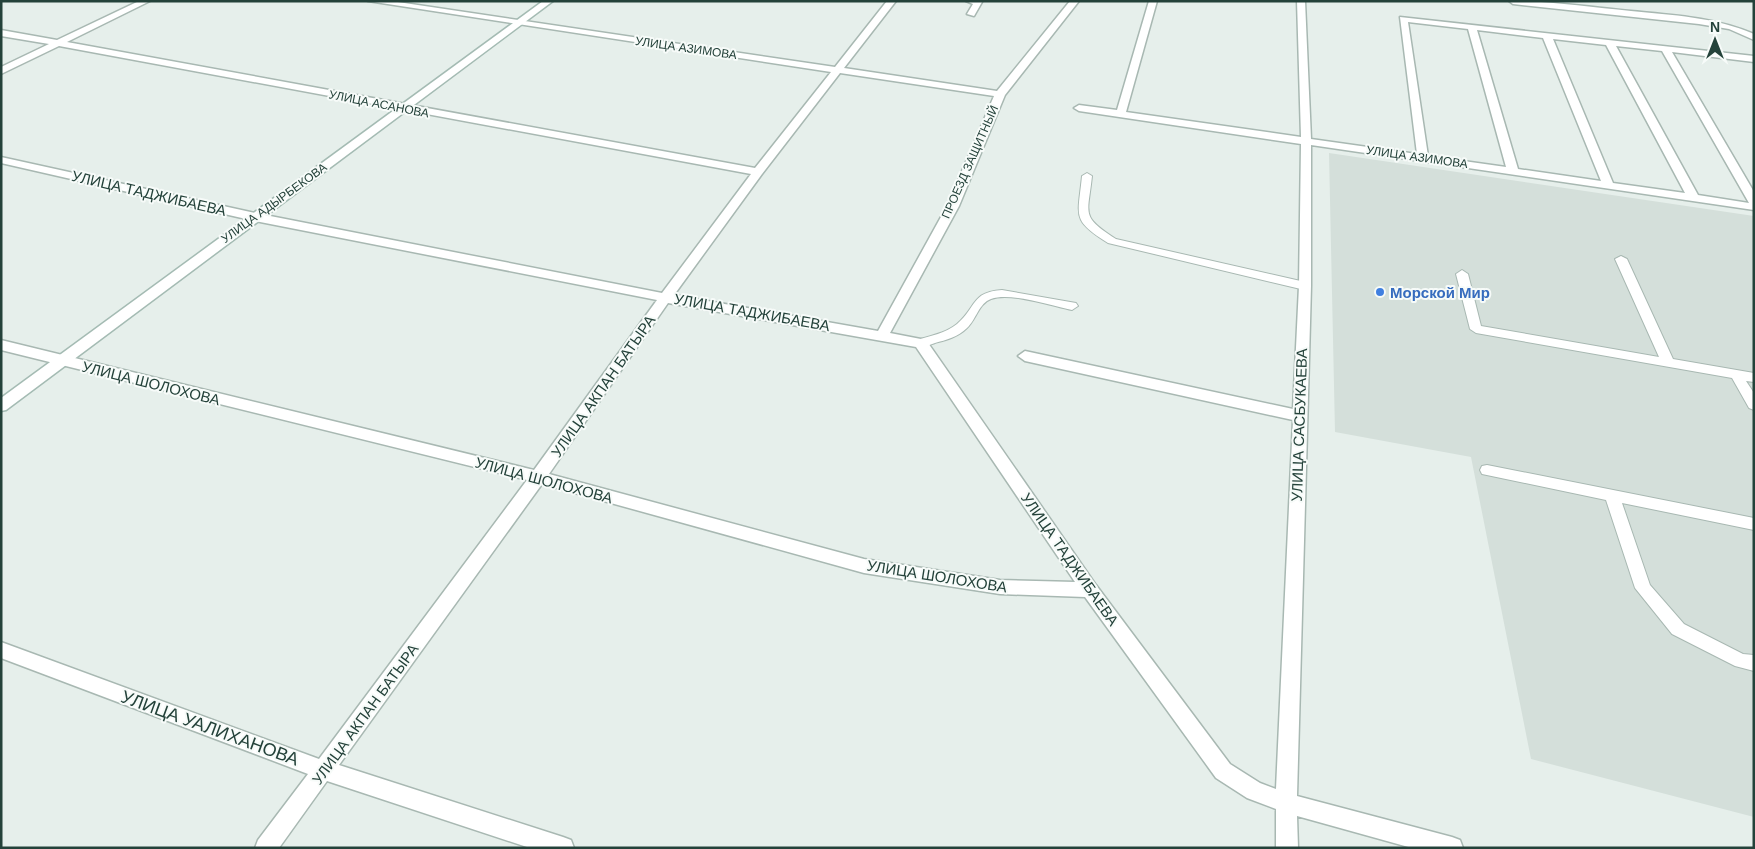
<svg xmlns="http://www.w3.org/2000/svg" width="1755" height="849" viewBox="0 0 1755 849" font-family="Arial,sans-serif">
<rect width="100%" height="100%" fill="#e6efeb"/>
<!-- built -->
<polygon fill="#d4dfda" points="1329,153 1754,216 1754,817 1531,759 1471,457 1335,432"/>
<g fill="none" stroke-linecap="round" stroke-linejoin="round">
<!-- service casing -->
<g stroke="#a8b8b2" stroke-width="2">
<g id="service">
<path d="M1087 173 1092 176C1088 215 1080 216 1116 239L1305 282 1311 286 1305 290 1108 243C1071 220 1078 217 1082 176Z"/>
<polygon points="1621,256 1627,259 1673,359 1754,373 1754,382 1746,381 1754,393 1754,410 1749,408 1732,378 1476,333 1470,329 1456,274 1462,270 1468,274 1481,326 1659,357 1615,259"/>
<path d="M1002 290 1076 303 1078 306 1072 310C1052 306 1011 292 991 299 979 303 976 320 967 328 958 337 946 340 935 343 929 345 923 348 917 346L915 343 917 340C930 336 946 333 957 324 977 307 971 292 1002 290Z"/>
<polygon points="1487,465 1754,518 1754,530 1622,503 1650,585 1684,624 1743,654 1754,655 1754,671 1735,666 1672,634 1635,588 1606,500 1482,474 1480,470 1482,466"/>
</g>
</g>
<!-- minor casing -->
<g stroke="#a8b8b2" stroke-width="3">
<g id="minor">
<path d="M139 1H150L67 42 755 168 831 72 368 1H391L835 67 887 1H896L844 68 997 91 1070 1H1079L1005 95 959 206 890 333 926 340 1096 585 1230 764 1260 783 1276 789 1293 420 1025 361 1018 356 1025 351 1293 409 1299 286 1301 144 1079 111 1074 108 1079 105 1117 110 1149 1H1157L1126 112 1301 137 1297 1H1305L1311 139 1417 154 1400 17 1754 56V62L1672 52 1754 192V210L1311 145V286L1297 796 1452 837 1460 840 1463 848H1412L1297 816 1298 848H1276V809L1247 798 1216 778 1085 597 1000 594 864 573 542 484 339 765 563 837 571 840 574 848H530L327 781 279 848H255L258 840 308 774 1 658V642L319 759 527 480 1 350V340L534 470 657 300 255 221 1 163V157L255 213 662 293 751 174 59 46 1 74V67L49 44 1 36V30L57 40ZM1408 22 1468 29 1506 167 1428 156ZM1477 30 1543 38 1601 181 1518 169ZM1553 39 1606 45 1685 193 1613 183ZM1616 46 1662 51 1749 203 1698 195ZM840 73 994 96 947 206 878 331 674 295 762 174ZM668 303 916 347 1075 582 1000 580 864 559 549 474Z"/>
<polygon points="966,1 982,2 974,16 967,14 973,4"/>
<path d="M1509 1C1550 1 1590 7 1631 11 1672 15 1715 17 1754 34V40L1729 29 1699 24 1513 4Z"/>
</g>
</g>
<!-- secondary casing -->
<g stroke="#a4bbb3" stroke-width="3">
<polygon id="secondary" points="543,1 553,1 6,410 1,411 1,398"/>
</g>
<!-- service -->
<use href="#service" fill="#fff" fill-rule="evenodd"/>
<!-- minor -->
<use href="#minor" fill="#fff" fill-rule="evenodd"/>
<!-- secondary -->
<use href="#secondary" fill="#fff" fill-rule="evenodd"/>
</g>
<!-- markers -->
<circle fill="#3f7fe0" stroke="#f7fbf9" stroke-width="2" cx="1380" cy="292" r="5"/>
<g text-anchor="middle" dominant-baseline="central" stroke-width="4" stroke-linejoin="round" paint-order="stroke">
<!-- far-street labels -->
<g font-size="12" fill="#24423a" stroke="#f7fbf9">
<text transform="translate(686 48) rotate(8)">УЛИЦА АЗИМОВА</text>
<text transform="translate(379 104) rotate(11)">УЛИЦА АСАНОВА</text>
<text transform="translate(1417 157) rotate(8)">УЛИЦА АЗИМОВА</text>
<text transform="translate(970 162) rotate(-66)">ПРОЕЗД ЗАЩИТНЫЙ</text>
<text transform="translate(274 203) rotate(-36)">УЛИЦА АДЫРБЕКОВА</text>
</g>
<!-- street labels -->
<g font-size="15" fill="#24423a" stroke="#f7fbf9">
<text transform="translate(149 193) rotate(13)">УЛИЦА ТАДЖИБАЕВА</text>
<text transform="translate(752 312) rotate(10)">УЛИЦА ТАДЖИБАЕВА</text>
<text transform="translate(151 383) rotate(14)">УЛИЦА ШОЛОХОВА</text>
<text transform="translate(603 386) rotate(-55)">УЛИЦА АКПАН БАТЫРА</text>
<text transform="translate(1299 425) rotate(-88)">УЛИЦА САСБУКАЕВА</text>
<text transform="translate(544 480) rotate(15)">УЛИЦА ШОЛОХОВА</text>
<text transform="translate(1070 559) rotate(55)">УЛИЦА ТАДЖИБАЕВА</text>
<text transform="translate(937 576) rotate(9)">УЛИЦА ШОЛОХОВА</text>
<text transform="translate(365 714) rotate(-54)">УЛИЦА АКПАН БАТЫРА</text>
</g>
<!-- shop labels -->
<g font-size="15" font-weight="bold" fill="#366cbe" stroke="#f7fbf9" text-anchor="start">
<text x="1390" y="292">Морской Мир</text>
</g>
<!-- near-street labels -->
<g font-size="18" fill="#24423a" stroke="#f7fbf9">
<text transform="translate(210 728) rotate(20)">УЛИЦА УАЛИХАНОВА</text>
</g>
</g>
<!-- border -->
<rect width="1755" height="849" fill="none" stroke="#24423a" stroke-width="5"/>
<!-- north arrow -->
<g transform="translate(1715 40)" stroke="#f7fbf9" stroke-width="4" paint-order="stroke">
<path d="M0-4L9 19L0 12L-9 19Z" fill="#24423a"/>
<text y="-8" font-size="14" font-weight="bold" text-anchor="middle" fill="#24423a">N</text>
</g>
</svg>
